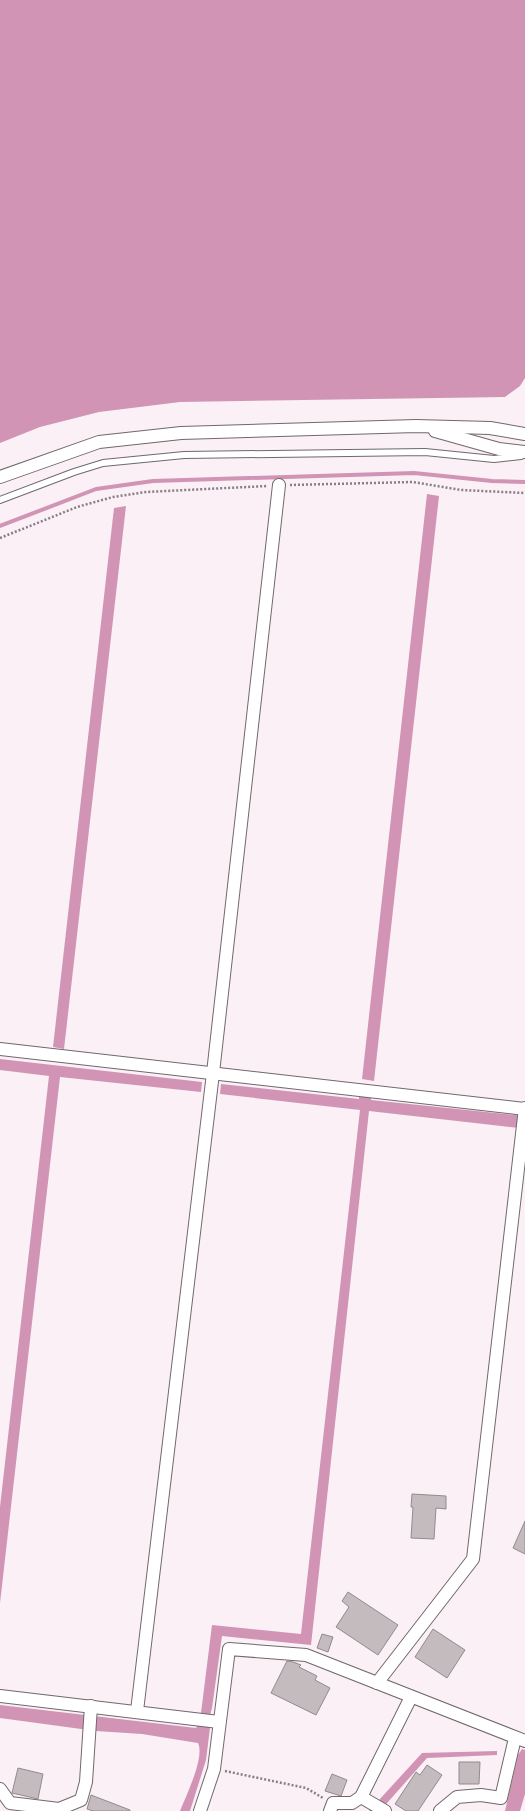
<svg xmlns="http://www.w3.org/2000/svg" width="525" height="1811" viewBox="0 0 525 1811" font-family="Merriweather,serif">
<rect width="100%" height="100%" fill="#faf0f5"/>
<!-- water -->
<g fill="#d194b5">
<polygon points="0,0 525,0 525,378 520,386 505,397 180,402 99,412 40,427 0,443"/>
<polygon points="427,494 439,496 374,1081 362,1079"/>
<polygon points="126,506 64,1049 53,1047 114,508"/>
<polygon points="0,1059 202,1082 201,1092 60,1077 0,1603 0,1507 49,1076 0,1070"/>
<path d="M221 1084 359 1099V1096L371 1097V1100L525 1116 519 1128 369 1111 311 1645 222 1636 212 1708 209 1719 210 1728 206 1760 190 1811H180C186 1796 205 1757 198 1743L142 1734 96 1731 0 1718V1705L196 1728 200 1721 212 1625 301 1634 360 1110 220 1094Z"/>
<polygon points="522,1749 525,1750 525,1794 520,1811 505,1811 518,1755"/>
<polygon points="497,1751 497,1755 427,1758 380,1811 369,1811 422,1753"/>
</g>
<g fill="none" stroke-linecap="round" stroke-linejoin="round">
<!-- stream -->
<polyline stroke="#d194b5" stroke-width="4" points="0,526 96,489 153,481 414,473 492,481 525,482"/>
</g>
<!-- building -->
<g fill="#c4bbbf" stroke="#928a8e">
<polygon points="412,1494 446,1496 446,1509 436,1508 434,1539 411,1538 413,1507 411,1507"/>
<polygon points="525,1521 525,1554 513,1548"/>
<polygon points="348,1592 398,1625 378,1655 336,1627 349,1607 342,1601"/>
<polygon points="433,1629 465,1650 447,1678 415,1657"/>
<polygon points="322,1634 333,1637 328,1652 317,1648"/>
<polygon points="287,1661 293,1662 301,1665 299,1667 317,1676 315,1680 330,1688 316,1715 271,1693"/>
<polygon points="459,1762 480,1762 479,1784 459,1784"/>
<polygon points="427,1765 442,1775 418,1811 406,1811 395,1804 416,1772 420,1775"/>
<polygon points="18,1768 43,1774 38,1799 12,1793"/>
<polygon points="332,1774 347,1780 341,1796 325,1791"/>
<polygon points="91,1795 130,1810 130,1811 93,1811 87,1809"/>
</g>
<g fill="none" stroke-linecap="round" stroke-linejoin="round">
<!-- lane casing -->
<g stroke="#70686c" stroke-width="8">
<polyline id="lane" points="0,500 74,472 103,463 184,455 425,452 494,459 521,456"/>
</g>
<!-- street casing -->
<g stroke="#70686c" stroke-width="14">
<g id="street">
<polyline points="435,431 499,449 525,452"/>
<polyline points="0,477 99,442 181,433 416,426 490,428 525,434"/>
<polyline points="0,1049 525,1109"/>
<polyline points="377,1683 473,1559 525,1108"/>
<polyline points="0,1696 219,1722"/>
<polyline points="137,1711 213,1073 279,485"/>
<polyline points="0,1789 10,1803 59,1809"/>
<polyline points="361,1797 385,1811"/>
<polyline points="58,1811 59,1809 81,1800 86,1782 91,1706"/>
<polyline points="200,1811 214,1769 229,1649 306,1655 525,1741"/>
<polyline points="330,1811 333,1803 352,1803 361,1797 411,1697"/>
<polyline points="440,1811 457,1797 481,1795 501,1798 515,1738"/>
</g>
</g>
<!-- path -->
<g stroke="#867f83" stroke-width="2.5" stroke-dasharray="2 2" stroke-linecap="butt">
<polyline points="290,485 413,482 461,490 525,493"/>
<polyline points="0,538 77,507 113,497 146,492 267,486"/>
<polyline points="225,1771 306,1788 323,1798"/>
</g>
<!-- lane -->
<use href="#lane" stroke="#fff" stroke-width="6"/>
<!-- street -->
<use href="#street" stroke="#fff" stroke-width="12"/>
</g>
</svg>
